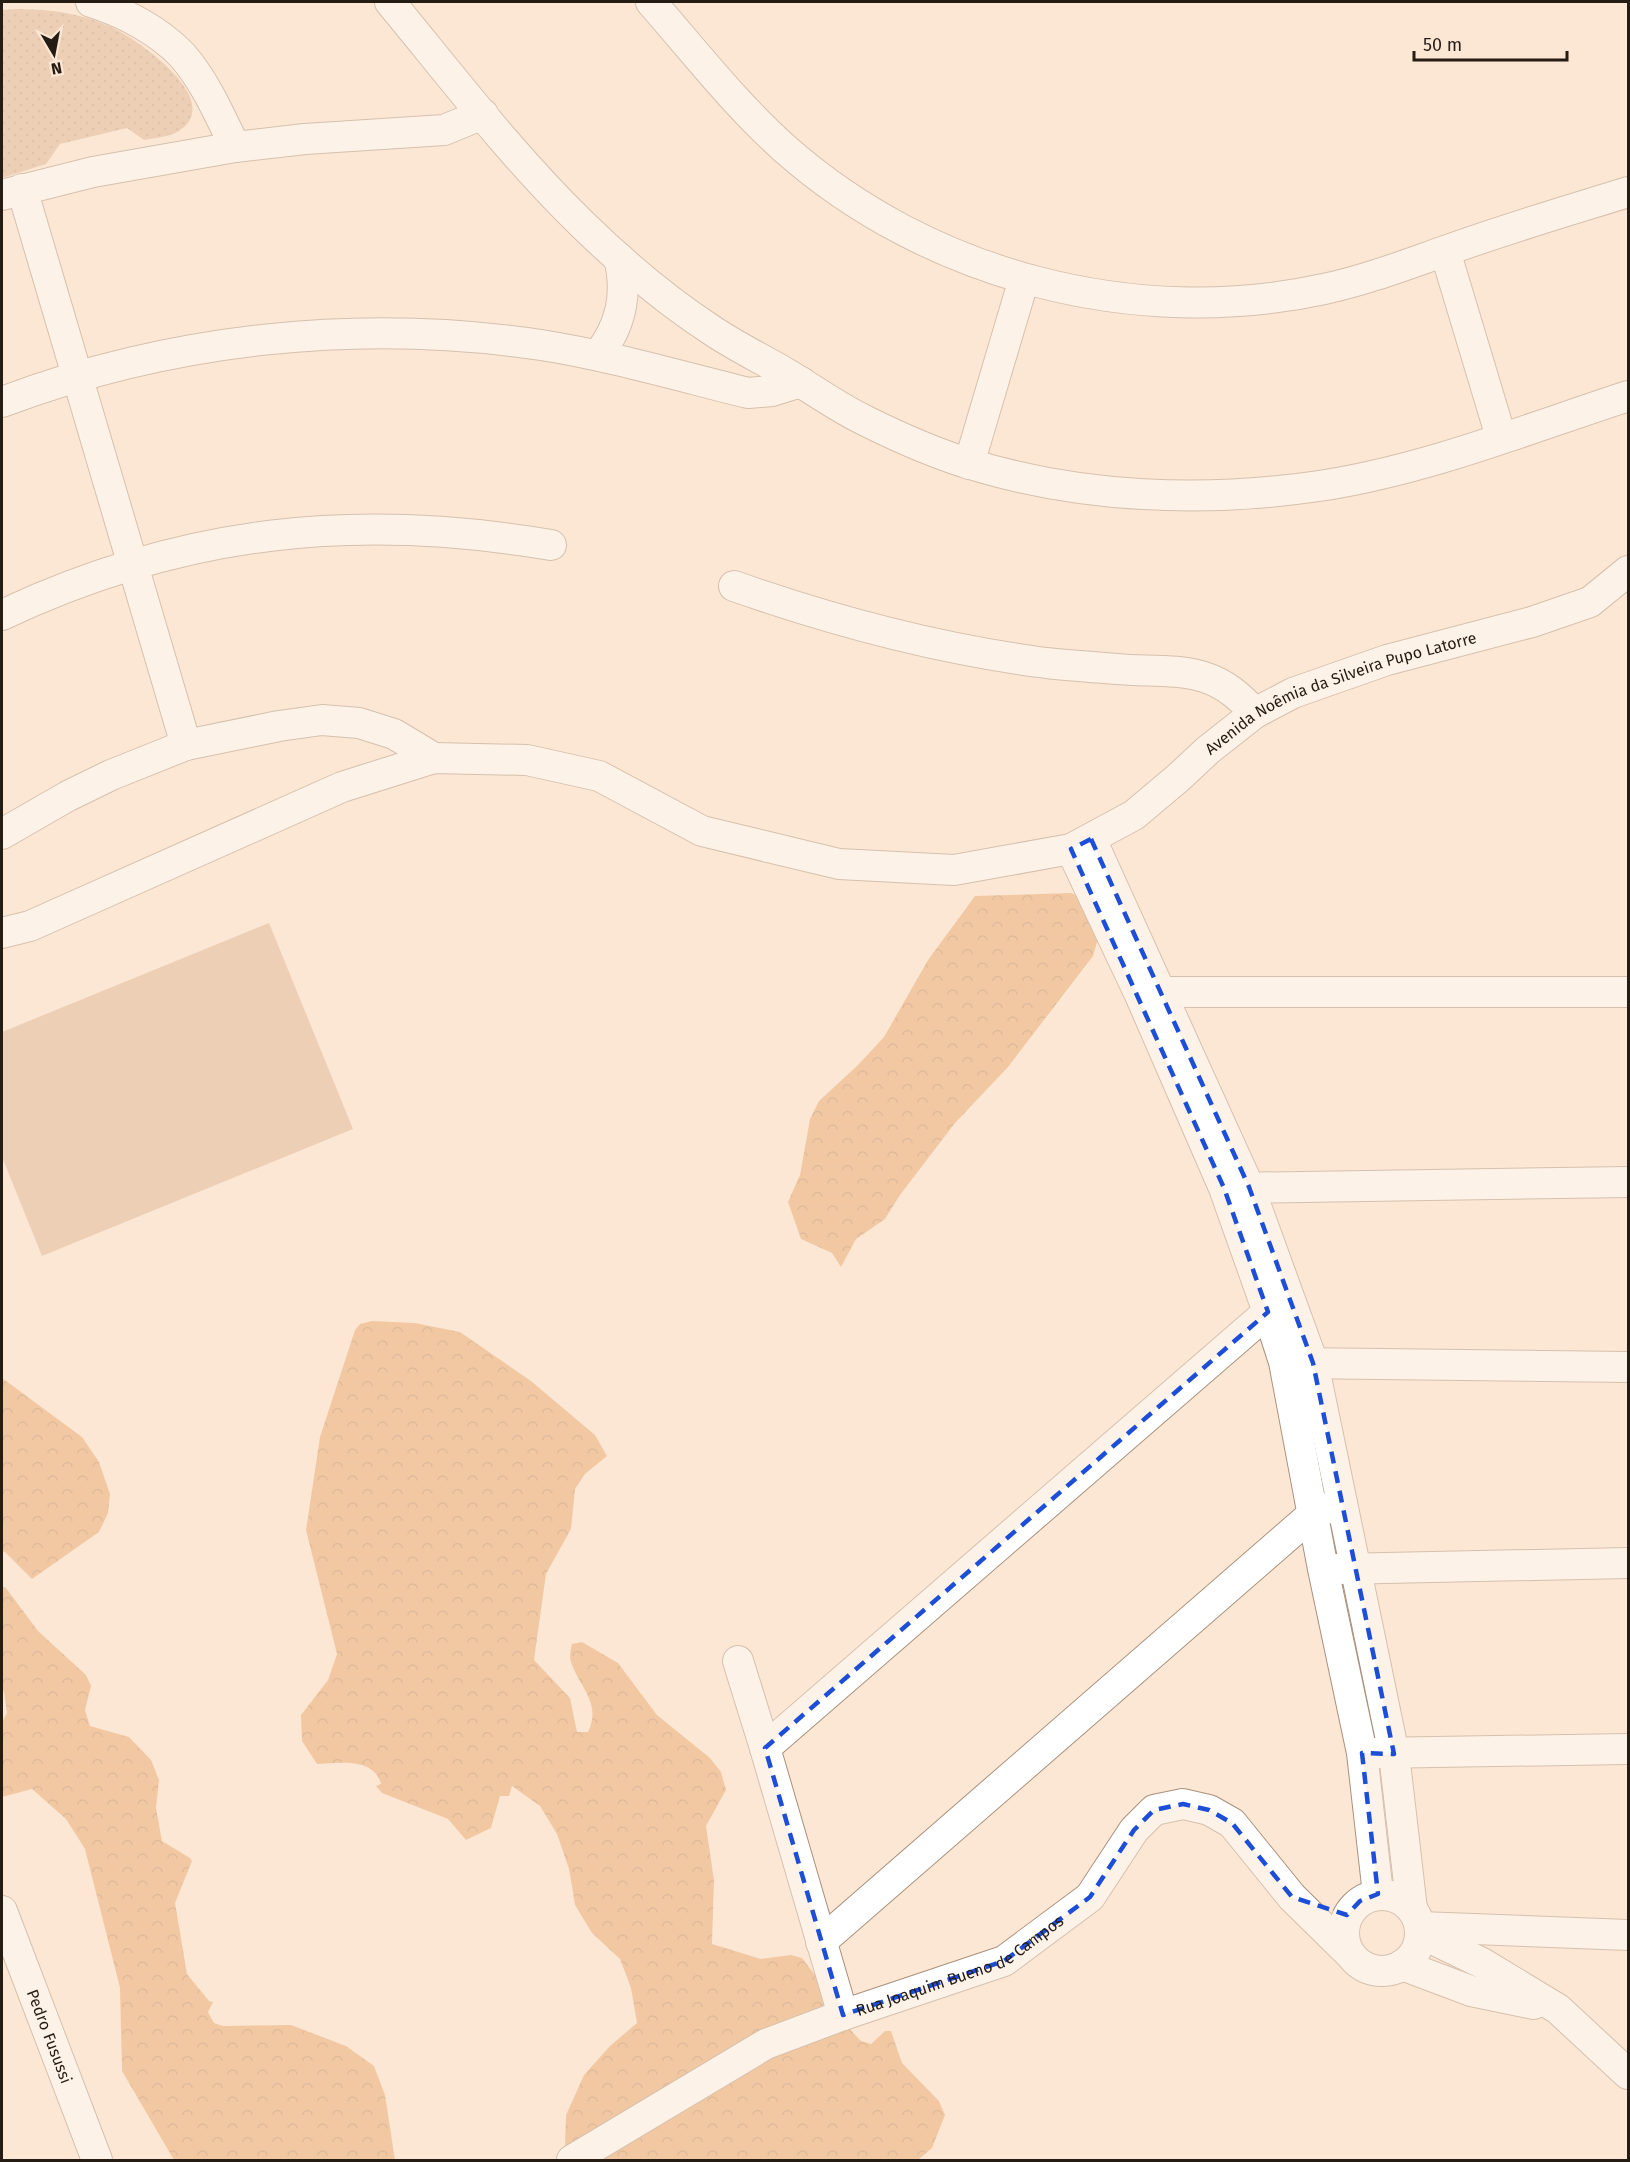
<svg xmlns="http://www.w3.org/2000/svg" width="1630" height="2162" viewBox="0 0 1630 2162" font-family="'Fira Sans',sans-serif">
<defs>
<pattern id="forest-crowns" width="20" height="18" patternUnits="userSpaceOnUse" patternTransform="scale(1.5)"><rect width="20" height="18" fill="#e7a367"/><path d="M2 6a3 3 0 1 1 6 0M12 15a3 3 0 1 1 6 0" fill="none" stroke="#bb8454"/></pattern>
<pattern id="park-dots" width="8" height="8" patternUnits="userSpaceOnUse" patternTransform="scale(1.5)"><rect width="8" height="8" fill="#dbb28f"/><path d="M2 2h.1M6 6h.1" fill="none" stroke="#bc987a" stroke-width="1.8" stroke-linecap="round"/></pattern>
</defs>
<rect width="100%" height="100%" fill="#fce7d5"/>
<!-- grass -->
<polygon fill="#dbb28f" points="269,923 353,1129 42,1256 2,1157 2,1032"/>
<!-- forest -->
<g fill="url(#forest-crowns)">
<polygon points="1071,893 1107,908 1093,956 1008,1067 955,1123 900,1195 885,1219 856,1239 841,1267 832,1253 801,1239 788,1202 800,1175 810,1119 819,1101 858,1065 884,1037 928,960 975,896"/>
<path d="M372 1321 415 1323 460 1332 531 1381 595 1435 607 1456 585 1474 575 1489 571 1529 546 1574 534 1660 570 1698 577 1732H588C603 1701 576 1685 570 1658 570 1654 571 1648 572 1644L582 1642 618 1663 657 1715 710 1758 721 1772 726 1790 706 1826 714 1880 712 1944 761 1959 791 1955 802 1958 815 1975 828 2006 861 2041 871 2044 885 2031H891L902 2063 939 2101 945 2115 932 2148 918 2160H559L565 2146 566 2115 584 2075 610 2046 637 2023 631 1988 620 1959 592 1933 575 1905 569 1869 557 1834 540 1806 512 1786 509 1796H500L491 1828 466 1840 448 1819 382 1793 376 1786 381 1784C374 1757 338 1763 317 1764L302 1741 301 1715 328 1680 337 1654 306 1530 320 1437 355 1330 360 1324Z"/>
<polygon points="2,1378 82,1437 99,1462 110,1494 108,1513 99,1532 32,1579 5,1552 2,1551"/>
<polygon points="2,1586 6,1588 38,1631 86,1675 91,1686 85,1710 90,1726 129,1737 151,1760 159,1780 156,1808 162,1841 190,1858 192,1861 175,1903 187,1974 209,2001 213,2002 208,2012 214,2023 223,2026 291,2025 346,2046 374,2066 385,2095 395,2160 174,2160 122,2071 120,1988 85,1849 66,1819 32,1789 2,1797 2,1722 7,1713 4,1692 2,1688"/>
</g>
<!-- park -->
<path fill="url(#park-dots)" d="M16 9C49 9 81 13 111 27 136 38 227 101 179 131 169 137 155 138 144 140L127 128 60 144 46 164 2 178V10Z"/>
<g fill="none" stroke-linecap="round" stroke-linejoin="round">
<!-- minor casing -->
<g stroke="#a9917c" stroke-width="32">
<g id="minor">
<path d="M91 2C123 12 158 30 182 55 205 81 220 116 235 147"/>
<path d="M390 2C452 77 512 156 582 224 621 262 664 299 710 329 733 345 760 358 784 372 811 388 837 407 864 420 898 437 934 453 970 464 1081 498 1204 503 1319 486 1425 470 1527 429 1628 396"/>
<path d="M651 2C694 51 735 104 784 148 928 276 1136 330 1324 289 1366 280 1405 265 1445 251 1505 229 1567 211 1628 192"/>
<polyline points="22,189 186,745"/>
<polyline points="2,195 93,172 235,147 305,139 444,130 483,114"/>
<polyline points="1445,251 1501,437"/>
<path d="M598 355C621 326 628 295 619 258"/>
<path d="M2 402C172 338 360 318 541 345 611 356 679 376 748 393L772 391 801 382"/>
<polyline points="969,464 1024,279"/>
<path d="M734 586C836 622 939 649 1046 663 1075 666 1104 668 1132 670 1156 671 1182 670 1204 677 1226 684 1240 697 1255 713"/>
<path d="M2 615C183 530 355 512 551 545"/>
<polyline points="2,834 68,796 111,775 186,745 279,726 322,720 359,723 394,734 434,758"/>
<polyline points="1091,839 1249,1187 1313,1363 1394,1754 1412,1909"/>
<polyline points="1071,849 1140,995 1224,1188 1268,1312 1284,1362 1323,1569 1362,1753 1378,1894"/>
<path id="s1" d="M2 933 30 926 342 787 434 758 527 760 599 776 702 831 839 864 954 870 1071 849 1134 815 1178 778 1208 750 1255 713 1293 693 1387 660 1532 622 1590 602 1628 571"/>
<polyline points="1146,994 1162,992 1628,992"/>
<polyline points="1230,1188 1628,1182"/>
<polyline points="1296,1363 1628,1367"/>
<polyline points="1338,1569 1628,1563"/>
<polyline points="738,1661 765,1748 843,2015"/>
<polyline points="765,1748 1268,1312 1285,1304"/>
<polyline points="1374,1753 1628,1749"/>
<circle cx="1382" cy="1933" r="38"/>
<path id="s2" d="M2 1911 97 2160"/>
<polyline points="1420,1927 1628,1935"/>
<polyline points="1420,1933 1482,1963 1558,2009 1628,2074"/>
<polyline points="821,1942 1313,1514 1328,1508"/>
<polyline points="1402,1965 1471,1991 1534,2004"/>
<path id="s3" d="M572 2160 766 2044 843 2015 1004 1961 1090 1897 1134 1830 1154 1810 1183 1804 1209 1810 1232 1823 1292 1897 1348 1952"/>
</g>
</g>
<!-- minor -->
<use href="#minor" stroke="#fff" stroke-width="30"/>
</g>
<!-- marked area -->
<path d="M0 0H1630V2162H0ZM1091 839 1249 1187 1313 1363 1394 1754 1362 1753 1378 1894 1360 1901 1347 1915 1292 1897 1232 1823 1209 1810 1183 1804 1154 1810 1134 1830 1090 1897 1004 1961 843 2015 765 1748 1268 1312 1224 1188 1071 849Z" fill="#fce7d5" fill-opacity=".55" fill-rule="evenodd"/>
<path fill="none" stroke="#1d4ed8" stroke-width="4.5" stroke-dasharray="12 8" stroke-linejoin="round" d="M1091 839 1249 1187 1313 1363 1394 1754 1362 1753 1378 1894 1360 1901 1347 1915 1292 1897 1232 1823 1209 1810 1183 1804 1154 1810 1134 1830 1090 1897 1004 1961 843 2015 765 1748 1268 1312 1224 1188 1071 849Z"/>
<g text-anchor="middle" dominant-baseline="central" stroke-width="5" stroke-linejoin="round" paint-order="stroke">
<!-- street labels -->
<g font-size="16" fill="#251c14" stroke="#fce7d5">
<text stroke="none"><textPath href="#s1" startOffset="1442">Avenida Noêmia da Silveira Pupo Latorre</textPath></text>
<text stroke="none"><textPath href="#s3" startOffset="436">Rua Joaquim Bueno de Campos</textPath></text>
<text stroke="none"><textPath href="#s2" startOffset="134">Pedro Fusussi</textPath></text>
</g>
</g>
<!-- border -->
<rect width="1630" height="2162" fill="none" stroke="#251c14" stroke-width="6"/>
<!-- north arrow -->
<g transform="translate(54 54) rotate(170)" stroke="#fce7d5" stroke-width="4.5" paint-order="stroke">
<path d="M0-4.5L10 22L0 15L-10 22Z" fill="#251c14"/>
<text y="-9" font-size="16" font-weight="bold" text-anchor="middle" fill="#251c14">N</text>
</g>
<!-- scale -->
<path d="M1414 51v9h153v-9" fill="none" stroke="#251c14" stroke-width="3"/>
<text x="1423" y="51" font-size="18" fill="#251c14" stroke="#fce7d5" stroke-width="4.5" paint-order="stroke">50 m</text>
</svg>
